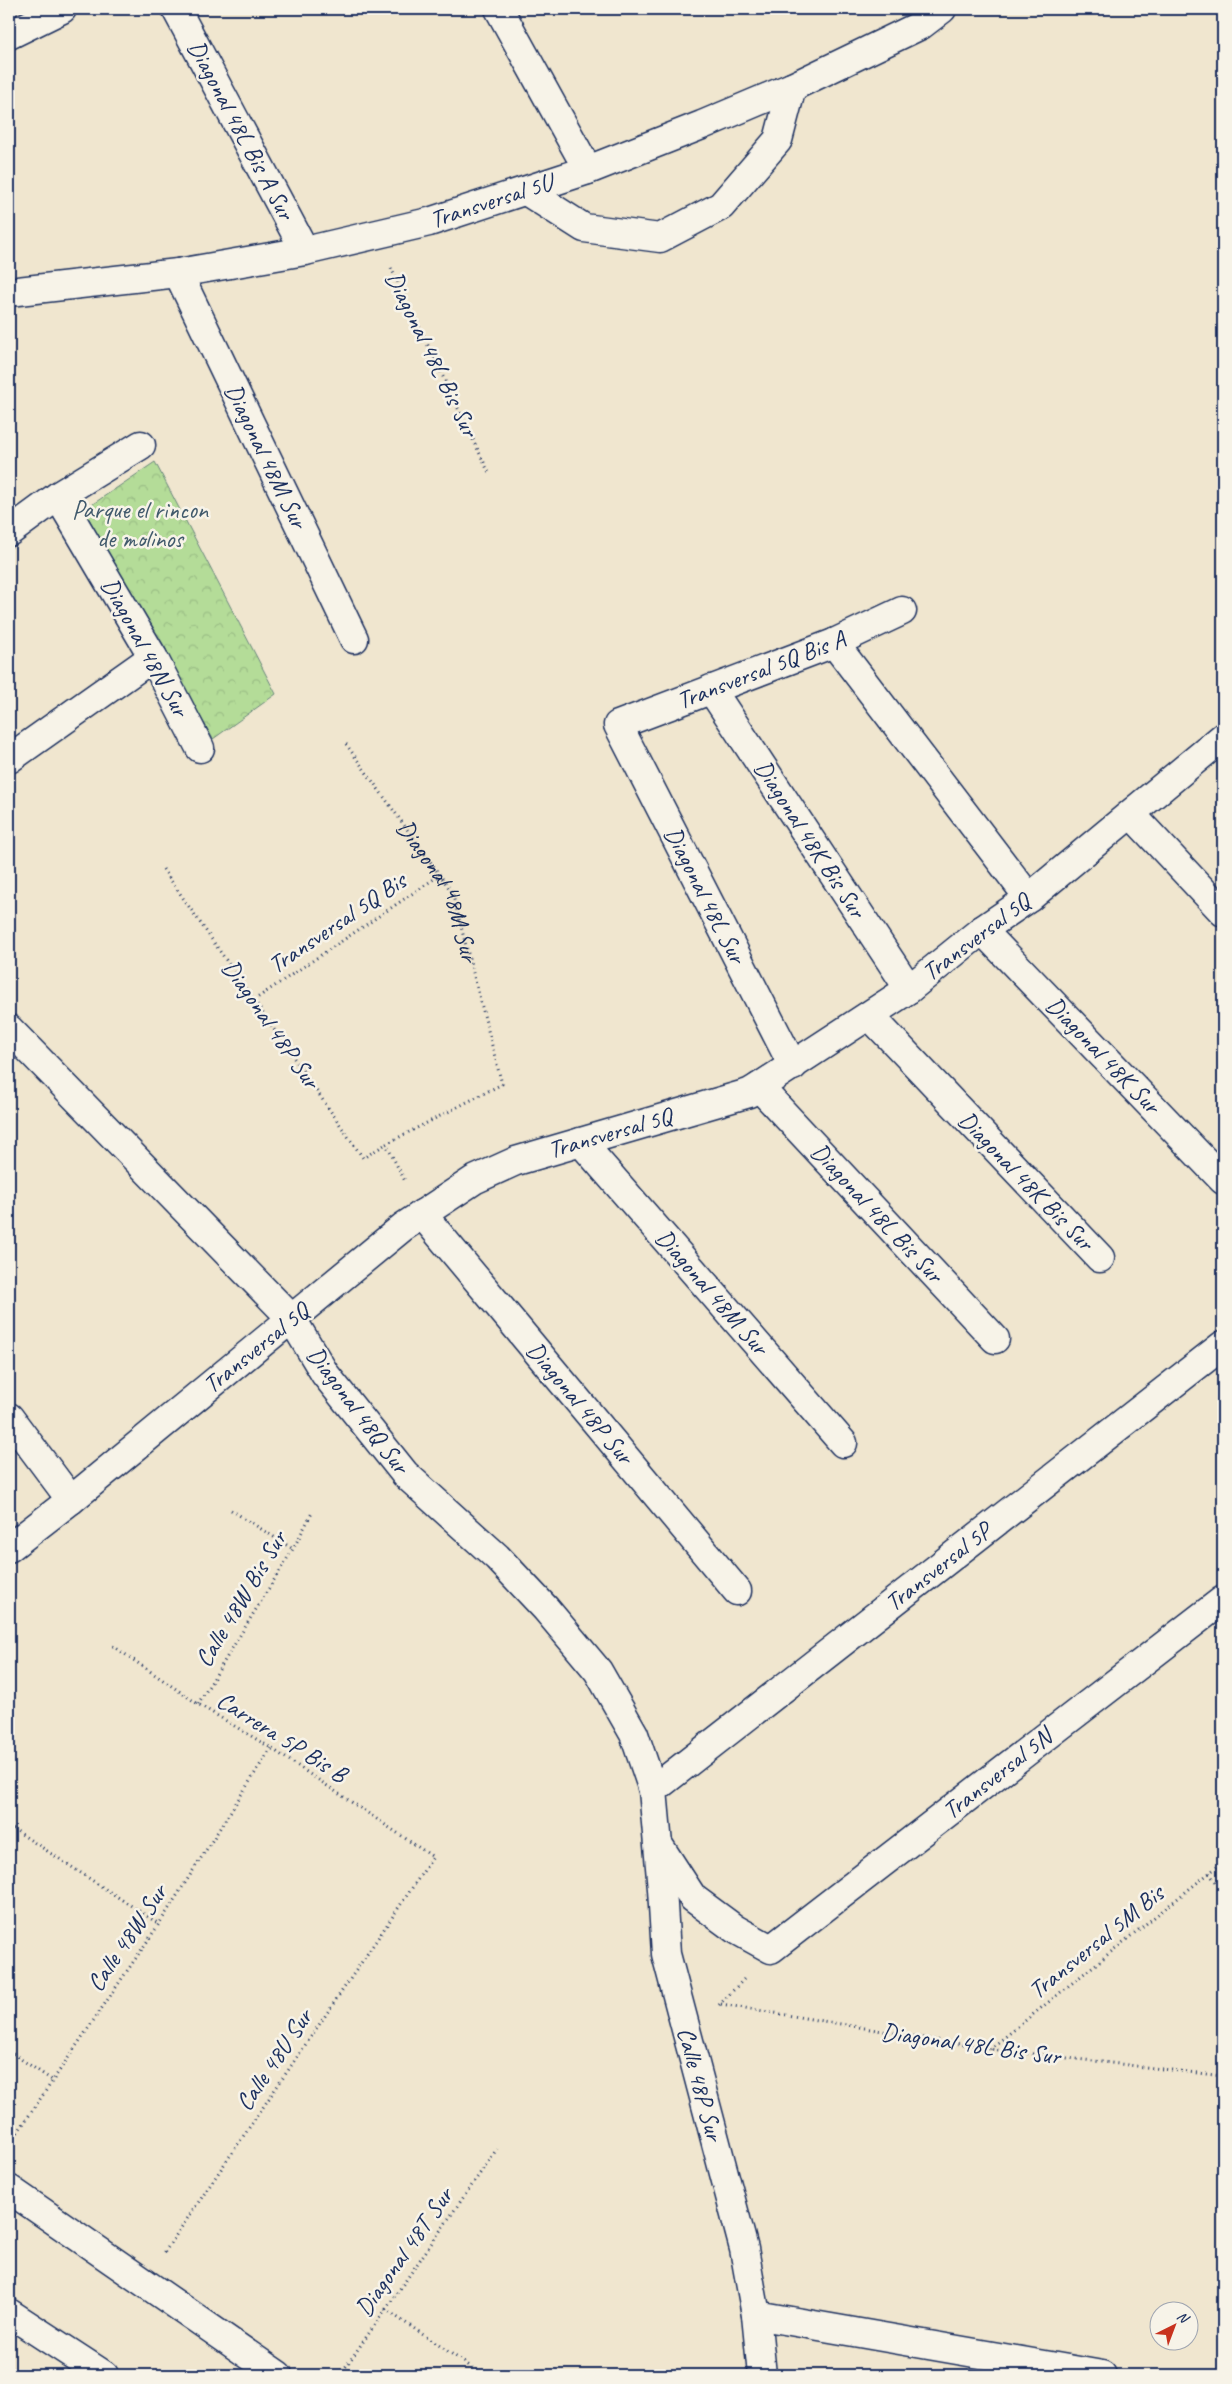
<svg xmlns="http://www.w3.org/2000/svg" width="1232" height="2384" viewBox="0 0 1232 2384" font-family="Caveat,sans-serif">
<defs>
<pattern id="park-crowns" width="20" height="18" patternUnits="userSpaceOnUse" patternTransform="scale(1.25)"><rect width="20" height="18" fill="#b4dc98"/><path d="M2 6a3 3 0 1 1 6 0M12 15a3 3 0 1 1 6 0" fill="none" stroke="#9abd85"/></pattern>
</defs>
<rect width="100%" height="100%" fill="#f0e6cf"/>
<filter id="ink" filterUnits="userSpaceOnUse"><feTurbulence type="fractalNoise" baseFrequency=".02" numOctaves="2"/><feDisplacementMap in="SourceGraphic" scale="10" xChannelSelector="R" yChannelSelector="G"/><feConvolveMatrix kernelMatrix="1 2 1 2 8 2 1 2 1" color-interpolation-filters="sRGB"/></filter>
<g filter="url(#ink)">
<!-- park -->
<polygon fill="url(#park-crowns)" stroke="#68867b" points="155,462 276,694 213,739 84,510"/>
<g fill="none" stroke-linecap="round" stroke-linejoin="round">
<!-- minor casing -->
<g stroke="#1b2f5e" stroke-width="31">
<g id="minor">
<polyline points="176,9 305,251"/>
<polyline points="499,9 588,170"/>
<polyline points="9,35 62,9"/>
<polyline points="526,191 584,228 660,238 721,206 778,140 792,87"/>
<polyline points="178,273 354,639"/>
<polyline points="9,292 178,273 305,251 429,222 588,170 702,125 792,87 921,25 942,9"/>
<polyline points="58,496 153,657 200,748"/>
<polyline points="9,532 58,496 141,445"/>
<polyline points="834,643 1029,898"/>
<polyline points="711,689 909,989"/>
<polyline points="9,759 153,657"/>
<polyline points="1131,814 1223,912"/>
<polyline points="982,930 1223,1180"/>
<polyline points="870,1016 1100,1258"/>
<polyline points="9,1029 292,1319 325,1374 405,1474 497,1557 546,1609 598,1671 634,1734 653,1790 662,1889 666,1954 744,2249 756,2315 762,2375"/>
<polyline points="793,1066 618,725 834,643 902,611"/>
<polyline points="759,1087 995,1339"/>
<polyline points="581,1142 843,1443"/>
<polyline points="422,1214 737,1591"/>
<polyline points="9,1417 71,1500"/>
<polyline points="9,1548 71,1500 403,1227 474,1180 516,1161 749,1093 759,1087 909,989 982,930 1029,898 1223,737"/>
<polyline points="653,1790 1223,1345"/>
<polyline points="660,1847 693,1898 735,1929 771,1949 1223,1600"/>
<polyline points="9,2189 278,2375"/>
<polyline points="9,2313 104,2375"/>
<polyline points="756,2315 1102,2375"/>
</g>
</g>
<!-- path -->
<g stroke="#1b2f5e" stroke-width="3" stroke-dasharray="1 4" stroke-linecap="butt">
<polyline points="391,268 489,473"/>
<path id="s1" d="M346 744 452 892 502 1084 386 1144 406 1183"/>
<polyline points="163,869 363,1158 386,1144"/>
<polyline points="254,1000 440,875"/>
<polyline points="231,1510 293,1549"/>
<polyline points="113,1646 198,1704 271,1748 433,1857 164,2253"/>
<polyline points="198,1704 293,1549 313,1511"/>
<polyline points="9,1826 159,1924"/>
<polyline points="1209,1873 1223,1891"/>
<polyline points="721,2004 990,2049 1223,2076"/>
<polyline points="719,2005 746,1977"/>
<polyline points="990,2049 1223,1862"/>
<polyline points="9,2051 52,2080"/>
<polyline points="9,2145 159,1924 271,1748"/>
<polyline points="385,2309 483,2375"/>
<polyline points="19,2375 22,2366"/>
<polyline points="340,2375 497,2149"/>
</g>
<!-- minor -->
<use href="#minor" stroke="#f7f3e8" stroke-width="28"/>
</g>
</g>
<g text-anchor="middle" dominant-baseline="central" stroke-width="5" stroke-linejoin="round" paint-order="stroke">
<!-- street labels -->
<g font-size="25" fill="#1b2f5e" stroke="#f7f3e8">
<text transform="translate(241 130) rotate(62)">Diagonal 48L Bis A Sur</text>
<text transform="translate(491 201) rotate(-18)">Transversal 5U</text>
<text transform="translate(432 354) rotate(64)">Diagonal 48L Bis Sur</text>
<text transform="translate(266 456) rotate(64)">Diagonal 48M Sur</text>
<text transform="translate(145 647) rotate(61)">Diagonal 48N Sur</text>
<text transform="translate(761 670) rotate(-21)">Transversal 5Q Bis A</text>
<text transform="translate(810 839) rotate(57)">Diagonal 48K Bis Sur</text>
<text stroke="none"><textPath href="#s1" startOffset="175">Diagonal 48M Sur</textPath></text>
<text transform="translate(705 895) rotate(63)">Diagonal 48L Sur</text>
<text transform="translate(337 923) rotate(-34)">Transversal 5Q Bis</text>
<text transform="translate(976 937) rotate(-37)">Transversal 5Q</text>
<text transform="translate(271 1024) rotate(55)">Diagonal 48P Sur</text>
<text transform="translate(1103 1055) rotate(46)">Diagonal 48K Sur</text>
<text transform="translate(610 1133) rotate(-16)">Transversal 5Q</text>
<text transform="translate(1026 1181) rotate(46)">Diagonal 48K Bis Sur</text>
<text transform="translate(877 1213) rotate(47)">Diagonal 48L Bis Sur</text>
<text transform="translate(712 1292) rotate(49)">Diagonal 48M Sur</text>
<text transform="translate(256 1348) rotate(-39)">Transversal 5Q</text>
<text transform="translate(580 1403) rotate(50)">Diagonal 48P Sur</text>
<text transform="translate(358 1410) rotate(53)">Diagonal 48Q Sur</text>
<text transform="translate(938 1567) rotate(-38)">Transversal 5P</text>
<text transform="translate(241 1599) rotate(-59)">Calle 48W Bis Sur</text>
<text transform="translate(282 1737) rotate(32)">Carrera 5P Bis B</text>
<text transform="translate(997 1774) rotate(-38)">Transversal 5N</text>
<text transform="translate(127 1938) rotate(-56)">Calle 48W Sur</text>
<text transform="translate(1096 1942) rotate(-39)">Transversal 5M Bis</text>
<text transform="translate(971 2044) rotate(8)">Diagonal 48L Bis Sur</text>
<text transform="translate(274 2060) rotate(-56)">Calle 48U Sur</text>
<text transform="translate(700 2084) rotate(75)">Calle 48P Sur</text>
<text transform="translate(404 2252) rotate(-55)">Diagonal 48T Sur</text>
</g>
<!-- park labels -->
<g font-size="25" fill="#415a6c" stroke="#f7f3e8">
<text x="140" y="510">Parque el rincon<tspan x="140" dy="29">de molinos</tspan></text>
</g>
</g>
<!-- margin -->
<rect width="1232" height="2384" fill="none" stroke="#f7f3e8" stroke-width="30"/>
<rect x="15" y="15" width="1202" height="2354" fill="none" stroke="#1b2f5e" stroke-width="2" filter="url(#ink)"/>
<!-- north arrow -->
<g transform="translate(1174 2326) rotate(42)"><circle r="24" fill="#f7f3e8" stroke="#9fa5b1"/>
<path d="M0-4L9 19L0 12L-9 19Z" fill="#c8321e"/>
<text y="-8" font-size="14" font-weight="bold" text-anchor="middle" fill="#1b2f5e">N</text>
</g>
</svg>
